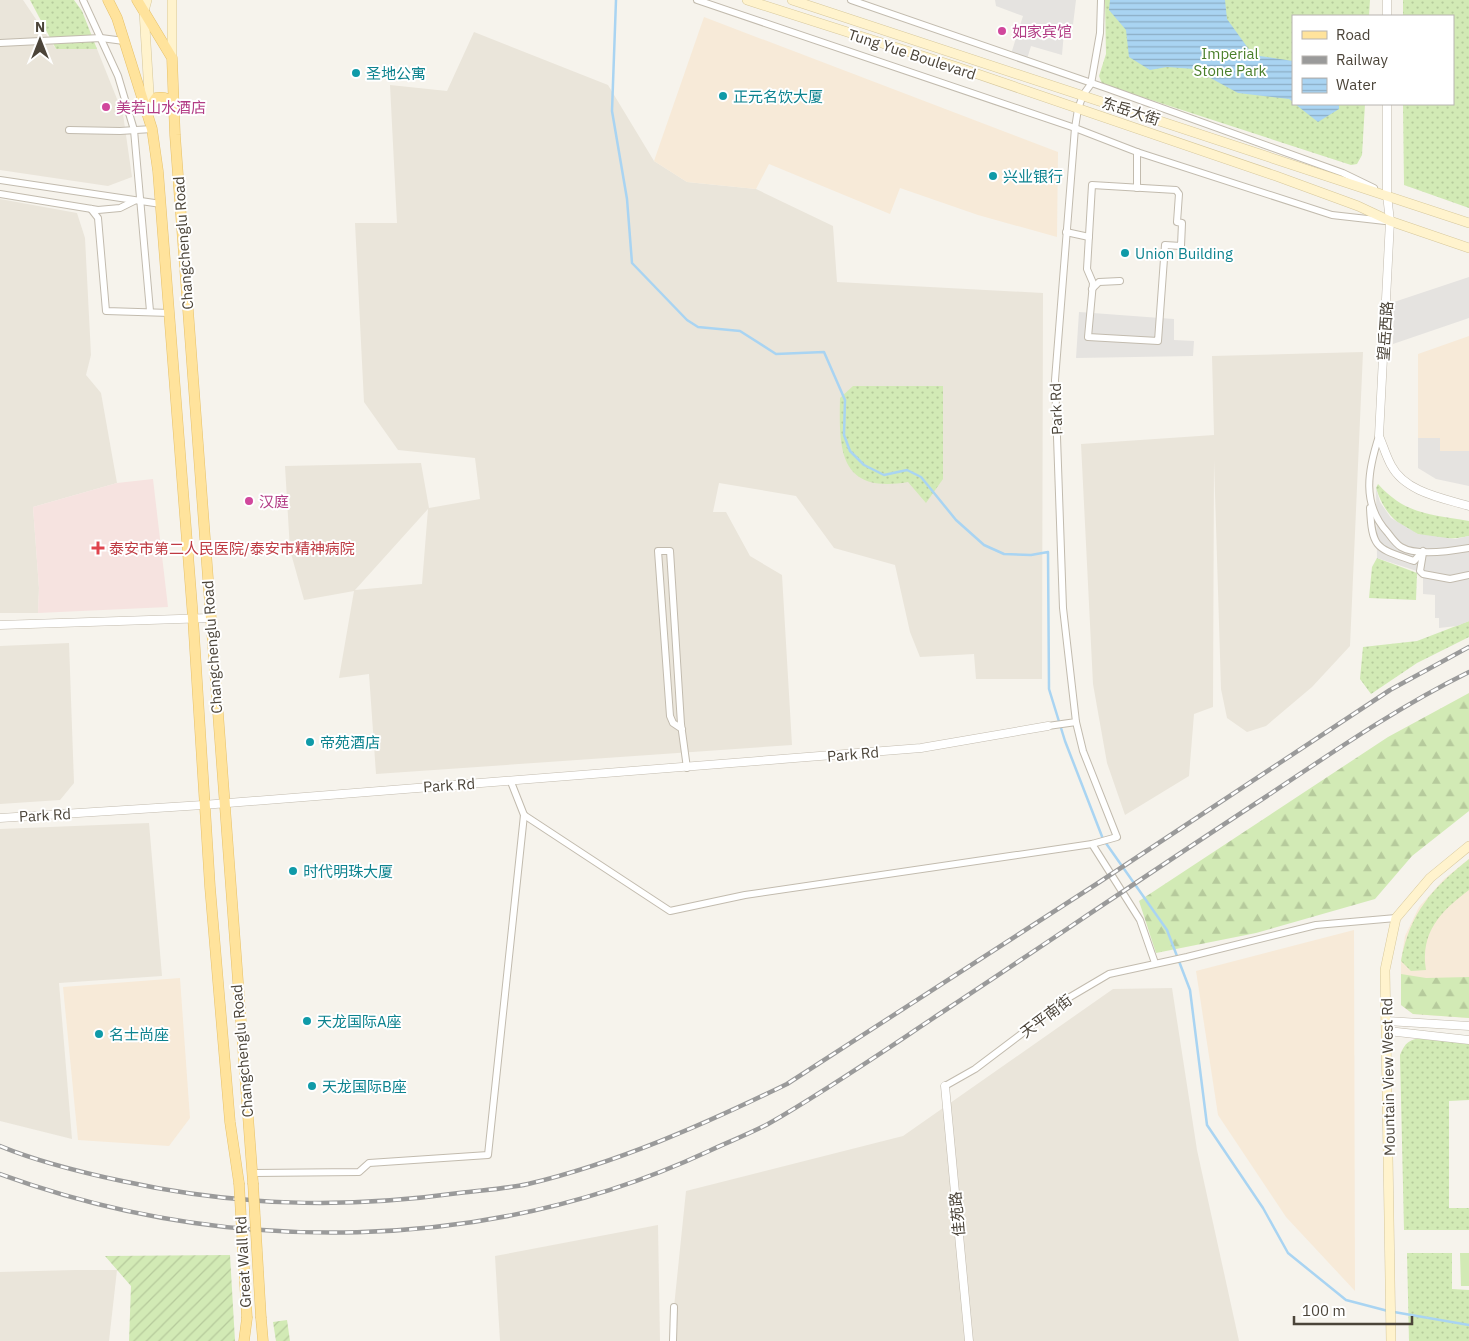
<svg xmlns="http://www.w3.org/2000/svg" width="1469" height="1341" viewBox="0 0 1469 1341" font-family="'IBM Plex Sans','Noto Sans SC',sans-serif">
<defs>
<pattern id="grass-dots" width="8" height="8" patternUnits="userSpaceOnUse" patternTransform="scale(1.25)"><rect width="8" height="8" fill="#d2eab5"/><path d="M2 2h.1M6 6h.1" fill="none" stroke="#b6ca9c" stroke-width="1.8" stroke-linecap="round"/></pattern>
<pattern id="forest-firs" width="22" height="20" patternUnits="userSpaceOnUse" patternTransform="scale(1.25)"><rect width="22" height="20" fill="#d2eab5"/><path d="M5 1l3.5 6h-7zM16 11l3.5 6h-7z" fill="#b6ca9c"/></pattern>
<pattern id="garden-furrows" width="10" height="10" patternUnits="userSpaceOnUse" patternTransform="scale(1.25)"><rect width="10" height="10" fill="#d2eab5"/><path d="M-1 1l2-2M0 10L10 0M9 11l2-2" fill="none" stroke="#b6ca9c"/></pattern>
<pattern id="water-rules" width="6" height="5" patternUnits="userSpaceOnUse" patternTransform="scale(1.25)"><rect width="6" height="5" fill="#a9d4f2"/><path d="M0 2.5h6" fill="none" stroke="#8caec5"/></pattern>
</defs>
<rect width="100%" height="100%" fill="#f6f3ec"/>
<!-- residential -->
<g fill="#eae5da" fill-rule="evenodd">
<polygon points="0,0 23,0 56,49 97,49 123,114 132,177 108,186 0,170"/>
<path d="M474 32 608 85 654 161 687 182 756 189 833 226 837 282 1043 293 1042 679H976L974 654 920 657 910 632 895 565 834 548 796 496 719 483 713 512H726L750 556 782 575 792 745 376 774 369 674 339 678 354 591 304 600 290 550 285 466 421 463 429 508 480 499 475 458 398 450 364 402 355 223H397L390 85 447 91ZM428 509 422 584 355 590Z"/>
<polygon points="0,199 77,213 85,238 91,355 86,375 101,393 117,483 33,507 39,588 38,613 0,613"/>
<polygon points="1363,352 1350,646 1312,687 1266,726 1247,732 1227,718 1221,689 1214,460 1213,707 1194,714 1189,776 1125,815 1107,763 1093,684 1081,444 1214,435 1212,356"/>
<polygon points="69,643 74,783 60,800 0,804 0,646"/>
<polygon points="149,823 162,976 59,983 72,1139 0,1121 0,829"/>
<polygon points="1172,988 1197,1150 1239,1341 673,1341 674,1307 686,1191 903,1136 1113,989"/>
<polygon points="658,1225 660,1341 500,1341 495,1256"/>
<polygon points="75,1270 117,1270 109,1341 0,1341 0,1272"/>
</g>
<!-- commercial -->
<g fill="#f7ead8">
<polygon points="704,17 1058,152 1057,237 978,215 900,188 890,214 769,164 756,189 687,182 654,161"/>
<polygon points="1469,336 1469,451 1440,451 1440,438 1418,438 1418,354"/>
<polygon points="1469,859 1469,1018 1413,1014 1401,1005 1401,961 1405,936 1419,907 1444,879"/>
<polygon points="1354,930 1355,1291 1286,1217 1218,1115 1196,971"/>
<polygon points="180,978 190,1118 169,1146 78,1140 63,987"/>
</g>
<!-- medical -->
<polygon fill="#f6e3e0" points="153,479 168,607 38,613 39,588 33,507 117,483"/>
<!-- grass -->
<g fill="url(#grass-dots)">
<polygon points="30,0 74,0 82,11 97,49 56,49"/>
<polygon points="1105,0 1370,0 1369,16 1293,16 1293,104 1365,104 1362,155 1357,164 1351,165 1102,84 1099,76 1106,54"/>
<polygon points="1403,0 1469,0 1469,208 1404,185 1403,104 1453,104 1453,16 1403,16"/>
<path d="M853 386H943V479L926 503 908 482C839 494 839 450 840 398Z"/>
<path d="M1378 484C1406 515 1430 514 1469 521V536C1427 545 1389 531 1376 488Z"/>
<polygon points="1377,558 1417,573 1416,600 1369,598 1372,567"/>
<polygon points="1469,621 1469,637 1417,663 1371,694 1360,679 1363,647 1417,641"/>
<path d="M1469 859V890C1441 911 1420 932 1426 970L1411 971 1401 961C1410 912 1432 889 1469 859Z"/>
<path d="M1422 1038 1469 1044V1100L1449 1101V1208H1469V1230H1404L1400 1055C1405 1043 1409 1039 1422 1038Z"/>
<polygon points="1407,1253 1452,1253 1452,1289 1469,1290 1469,1341 1409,1341"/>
</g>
<!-- forest -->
<g fill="url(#forest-firs)">
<polygon points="1469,693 1469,811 1412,856 1375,899 1256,933 1156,953 1139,901 1388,737"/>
<polygon points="1401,974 1426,978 1469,977 1469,1018 1413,1014 1401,1005"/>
</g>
<!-- garden -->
<g fill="url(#garden-furrows)">
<polygon points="230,1255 235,1341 129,1341 131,1286 105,1256"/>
<polygon points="287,1320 290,1341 276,1341 273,1322"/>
</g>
<!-- pitch -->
<polygon fill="#d2eab5" points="1460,1253 1469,1253 1469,1286 1461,1286"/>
<!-- parking -->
<g fill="#e5e3e0">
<polygon points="995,0 1076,0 1072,33 1064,32 1062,55 1031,46 1027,59 1011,54 1023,16 996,6"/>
<polygon points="1469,277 1469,318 1393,344 1394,302"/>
<polygon points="1079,312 1174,319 1174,340 1194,341 1193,356 1076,358"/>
<polygon points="1418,438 1440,438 1440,451 1469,451 1469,486 1436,479 1418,468"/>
<polygon points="1376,488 1380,502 1391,518 1418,534 1455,539 1469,536 1469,621 1457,626 1439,628 1439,618 1435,618 1435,595 1423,594 1423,573 1377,558"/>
</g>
<!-- water -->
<g fill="url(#water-rules)">
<polygon points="1110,0 1225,0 1227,19 1253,55 1293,61 1293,102 1289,99 1238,93 1194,69 1167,67 1150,70 1129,57 1126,30 1109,10"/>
<polygon points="1295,104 1339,104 1339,109 1318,122"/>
</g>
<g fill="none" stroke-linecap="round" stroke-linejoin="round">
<!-- stream -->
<g stroke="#a9d4f2" stroke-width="2.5">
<polyline points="616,0 612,111 627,199 632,263 687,320 698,327 740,331 776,354 824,352 845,400 844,435 850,451 864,465 884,475 907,470 921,477 956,520 984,545 1004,554 1031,555 1048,552 1049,689 1065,741 1103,839 1167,930 1190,990 1207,1125 1263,1208 1288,1253 1346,1300 1388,1311"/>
<polyline points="1394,1312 1469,1325"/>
</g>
<!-- minor casing -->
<g stroke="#c2bbae" stroke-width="8">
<g id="minor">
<polyline points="83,0 118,76 134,130 150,311"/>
<polyline points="697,0 1075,128 1137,152 1332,215 1385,221"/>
<polyline points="851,0 1109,89 1343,173 1374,188"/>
<polyline points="0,43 101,38 124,41"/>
<polyline points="69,130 120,131 152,129"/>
<polyline points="0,180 161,204"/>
<polygon points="1092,185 1176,190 1179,194 1177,222 1182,223 1181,246 1165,245 1158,341 1088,337 1093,283 1087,269"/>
<polyline points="1137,188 1137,152"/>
<polyline points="0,194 98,210 120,208 134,201"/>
<polyline points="91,209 98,218 106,311 170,313"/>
<polyline points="1066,232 1089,237"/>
<polyline points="1092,289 1099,282 1120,281"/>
<path d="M1379 436C1368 470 1361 504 1388 533 1391 537 1396 544 1401 547 1416 556 1452 551 1469 548"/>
<path d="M1370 508C1372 550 1377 548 1414 561L1423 551"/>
<polyline points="1423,553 1420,571 1423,574 1450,579 1469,575"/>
<polyline points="1048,726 1076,722 1063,608 1055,380 1075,128 1078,109 1083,95 1091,84 1100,33 1101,0"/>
<polyline points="682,729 673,723 670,716 658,551 670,551 681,724 687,768"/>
<polyline points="511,782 524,815 670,911 745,895 1092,844 1117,837 1083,751 1076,722"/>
<polyline points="1092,844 1140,920 1155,963"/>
<polyline points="945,1086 975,1069 1070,997 1109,974 1187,957 1316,925 1396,918"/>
<polyline points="252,1173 359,1172 369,1163 488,1155 524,815"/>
<polyline points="673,1341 674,1307"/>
</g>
</g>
<!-- tertiary casing -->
<g stroke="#c2bbae" stroke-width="9">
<g id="tertiary">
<polyline points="1387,16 1387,0"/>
<path d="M1387 104V195L1390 221 1379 436C1383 445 1386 456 1391 465 1405 492 1442 498 1469 506"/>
<polyline points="0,625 209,618"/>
<polyline points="0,818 203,805 921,748 1048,726"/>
<polyline points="1387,1021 1469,1026"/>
<polyline points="1388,1031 1469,1040"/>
<polyline points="945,1086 969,1341"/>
</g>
</g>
<!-- secondary casing -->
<g stroke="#d6c79b" stroke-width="10">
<g id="secondary">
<polyline points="147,0 144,11 150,109"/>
<polyline points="747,0 957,67 1276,176 1358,206 1390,221 1469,248"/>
<polyline points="792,0 1469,223"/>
<polyline points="172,58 172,0"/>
<polyline points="1391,1341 1385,970 1396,918 1430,878 1469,846"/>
</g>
</g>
<!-- primary casing -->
<g stroke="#e6c16a" stroke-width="11">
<g id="primary">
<polyline points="108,0 117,18 152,129 158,171 193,618 210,887 230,1122 239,1183"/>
<polyline points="137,0 172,58 175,135 253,1183"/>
<path d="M150 107 156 98C166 96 169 99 174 106"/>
<polyline points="261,1318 263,1341"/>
<polyline points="244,1341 247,1318"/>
</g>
</g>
<!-- minor -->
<use href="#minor" stroke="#fff" stroke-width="6"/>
<!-- tertiary -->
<use href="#tertiary" stroke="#fff" stroke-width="8"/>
<!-- secondary -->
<use href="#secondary" stroke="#fff3cd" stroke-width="9"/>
<!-- primary -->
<use href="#primary" stroke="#ffe39c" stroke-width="10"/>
<!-- rail casing -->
<g stroke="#9a9a9a" stroke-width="4.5">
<g id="rail">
<path d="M0 1146C39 1162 80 1172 122 1181 236 1206 343 1209 459 1193 482 1190 505 1189 528 1184 617 1163 705 1124 787 1084L1098 883 1390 690 1469 647"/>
<path d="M0 1174C228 1257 488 1254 709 1151 728 1142 749 1134 768 1124 829 1089 888 1048 947 1009 1054 938 1160 866 1267 796 1333 752 1398 707 1469 672"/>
</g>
</g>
<!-- rail -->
<use href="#rail" stroke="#fff" stroke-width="2.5" stroke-dasharray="8" stroke-linecap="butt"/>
<!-- primary-bridge casing -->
<g stroke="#e6c16a" stroke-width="11" stroke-linecap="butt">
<g id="primary-bridge">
<polyline points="239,1183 247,1318"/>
<polyline points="253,1183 261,1318"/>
</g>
</g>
<!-- primary-bridge -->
<use href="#primary-bridge" stroke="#ffe39c" stroke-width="10"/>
</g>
<!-- markers -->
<g fill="#d1479c" stroke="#fff" stroke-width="2">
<circle cx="1002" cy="31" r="5"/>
<circle cx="106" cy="107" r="5"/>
<circle cx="249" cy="501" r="5"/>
</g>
<g fill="#0f9aa8" stroke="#fff" stroke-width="2">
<circle cx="356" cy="73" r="5"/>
<circle cx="723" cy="96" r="5"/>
<circle cx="993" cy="176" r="5"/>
<circle cx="1125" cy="253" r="5"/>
<circle cx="310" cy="742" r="5"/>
<circle cx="293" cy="871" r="5"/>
<circle cx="307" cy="1021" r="5"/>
<circle cx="99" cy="1034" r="5"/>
<circle cx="312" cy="1086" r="5"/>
</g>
<path fill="#e0444e" stroke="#fff" stroke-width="2" d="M95.5 540.5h5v5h5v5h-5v5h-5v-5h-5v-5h5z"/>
<g text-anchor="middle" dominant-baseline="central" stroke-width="4" stroke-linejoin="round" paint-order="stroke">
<!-- hotel labels -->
<g font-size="15" fill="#b23c85" stroke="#fff" text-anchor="start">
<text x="1012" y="31">如家宾馆</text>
<text x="116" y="107">美若山水酒店</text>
<text x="259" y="501">汉庭</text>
</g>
<!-- park labels -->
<g font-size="15" fill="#4a7f2a" stroke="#fff">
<text x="1230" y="53">Imperial<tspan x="1230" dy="17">Stone Park</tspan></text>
</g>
<!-- street labels -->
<g font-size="15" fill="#4b4439" stroke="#fff">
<text transform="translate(912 54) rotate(18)">Tung Yue Boulevard</text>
<text transform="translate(1131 111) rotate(18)">东岳大街</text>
<text transform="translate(183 243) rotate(-94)">Changchenglu Road</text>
<text transform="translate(1385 331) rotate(-86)">望岳西路</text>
<text transform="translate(1056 409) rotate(-92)">Park Rd</text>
<text transform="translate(212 647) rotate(-94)">Changchenglu Road</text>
<text transform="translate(853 754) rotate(-5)">Park Rd</text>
<text transform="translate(449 785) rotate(-4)">Park Rd</text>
<text transform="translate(45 815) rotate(-3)">Park Rd</text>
<text transform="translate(1046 1016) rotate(-37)">天平南街</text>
<text transform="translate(242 1051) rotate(-95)">Changchenglu Road</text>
<text transform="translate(1388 1077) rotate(-91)">Mountain View West Rd</text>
<text transform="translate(957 1214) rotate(-95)">佳苑路</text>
<text transform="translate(243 1262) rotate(-93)">Great Wall Rd</text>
</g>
<!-- culture labels -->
<g font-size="15" fill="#0d838f" stroke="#fff" text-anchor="start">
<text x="366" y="73">圣地公寓</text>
<text x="733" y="96">正元名饮大厦</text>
<text x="1003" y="176">兴业银行</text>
<text x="1135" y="253">Union Building</text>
<text x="320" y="742">帝苑酒店</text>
<text x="303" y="871">时代明珠大厦</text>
<text x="317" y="1021">天龙国际A座</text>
<text x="109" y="1034">名士尚座</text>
<text x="322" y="1086">天龙国际B座</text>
</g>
<!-- health labels -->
<g font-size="15" fill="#be3a42" stroke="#fff" text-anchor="start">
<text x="109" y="548">泰安市第二人民医院/泰安市精神病院</text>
</g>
</g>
<!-- legend -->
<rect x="1292" y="15" width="162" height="90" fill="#ffffff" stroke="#b7b4b0"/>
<rect x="1302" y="31" width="25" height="8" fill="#ffe39c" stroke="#b7b4b0"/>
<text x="1336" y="40" font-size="15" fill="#4b4439">Road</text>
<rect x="1302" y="56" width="25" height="8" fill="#9a9a9a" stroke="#b7b4b0"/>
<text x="1336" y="65" font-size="15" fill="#4b4439">Railway</text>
<rect x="1302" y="78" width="25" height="15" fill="url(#water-rules)" stroke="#b7b4b0"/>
<text x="1336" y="90" font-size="15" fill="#4b4439">Water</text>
<!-- north arrow -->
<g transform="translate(40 40)" stroke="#ffffff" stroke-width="4" paint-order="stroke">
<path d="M0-4L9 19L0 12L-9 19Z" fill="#4b4439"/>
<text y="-8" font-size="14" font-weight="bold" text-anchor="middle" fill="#4b4439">N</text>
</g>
<!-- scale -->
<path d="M1294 1316v8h118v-8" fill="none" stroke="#4b4439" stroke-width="2.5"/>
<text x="1302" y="1316" font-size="15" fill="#4b4439" stroke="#ffffff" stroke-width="4" paint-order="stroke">100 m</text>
</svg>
